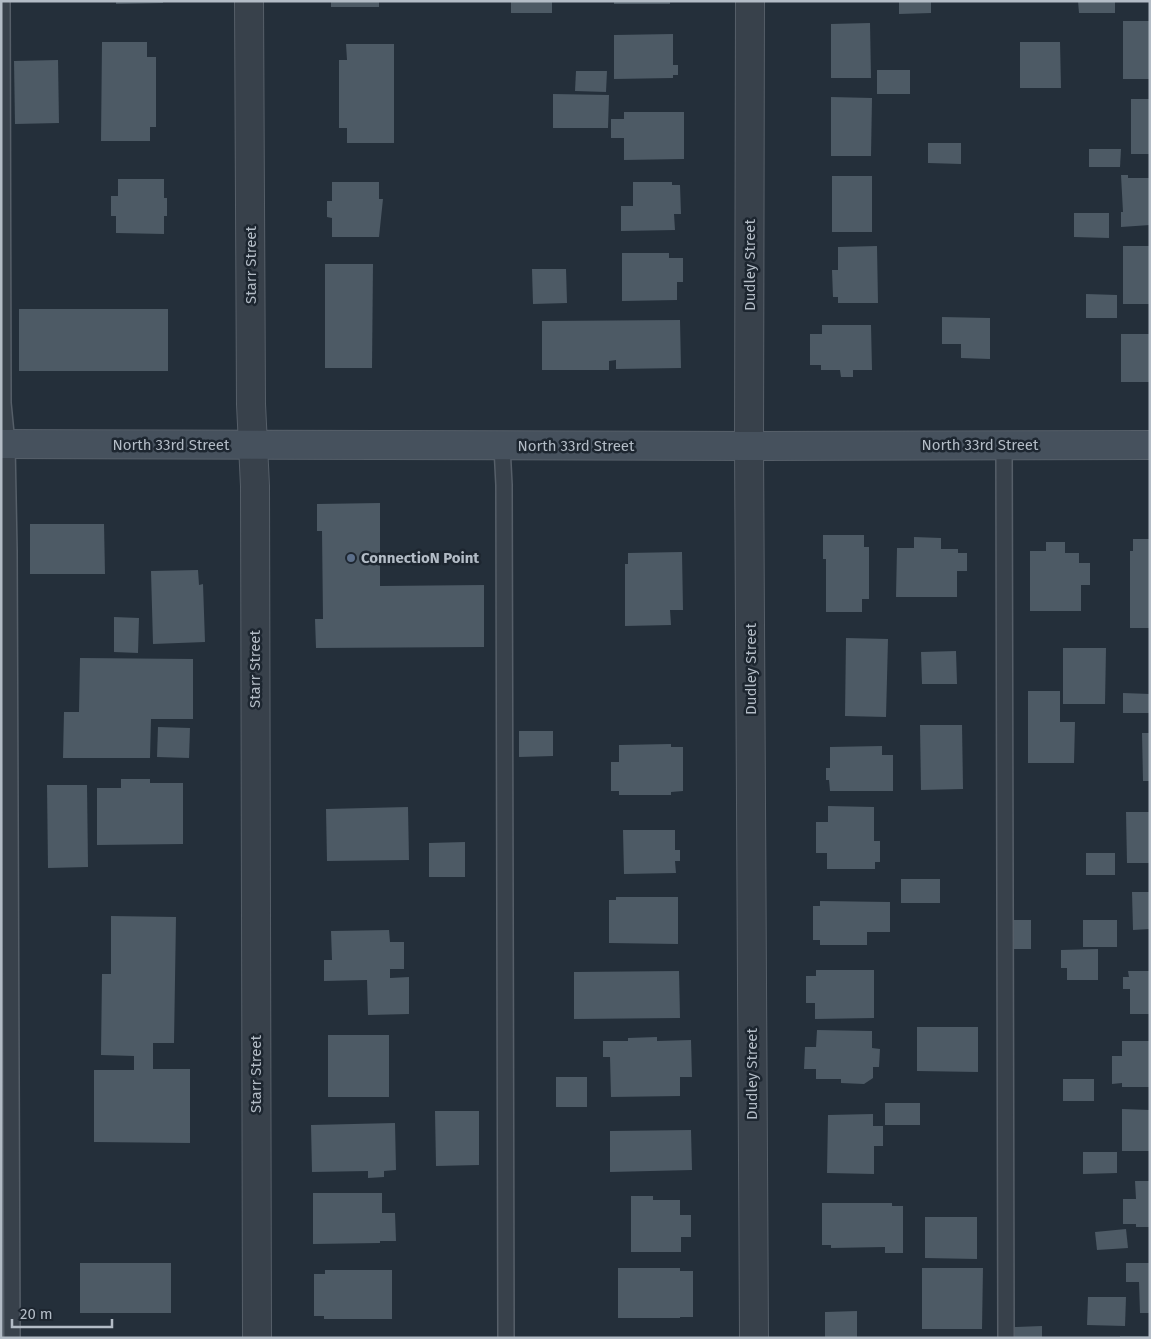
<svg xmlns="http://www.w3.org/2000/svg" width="1151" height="1339" viewBox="0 0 1151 1339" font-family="'Fira Sans',sans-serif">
<rect width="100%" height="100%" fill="#242f3a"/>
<!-- building -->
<g fill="#4d5a65">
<polygon points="116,1 163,1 163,3 116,4"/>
<rect x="331" y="1" width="48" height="6"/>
<rect x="511" y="1" width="41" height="12"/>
<rect x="614" y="1" width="56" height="3"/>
<polygon points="899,1 931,1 931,13 899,14"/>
<polygon points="1078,1 1115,1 1115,13 1079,13"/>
<rect x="1123" y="21" width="27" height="58"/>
<polygon points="870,23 871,78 831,78 831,24"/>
<polygon points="673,34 673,65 678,65 678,75 673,75 673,78 614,79 614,35"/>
<polygon points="102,42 147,42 147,57 156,57 156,127 150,127 150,141 101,141"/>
<polygon points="1020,42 1060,42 1061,88 1020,88"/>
<polygon points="346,44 394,44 394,143 347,143 347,128 339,128 339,60 347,60"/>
<polygon points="58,60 59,123 15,124 14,61"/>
<rect x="877" y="70" width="33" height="24"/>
<polygon points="576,71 607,71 606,92 575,91"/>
<polygon points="553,94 609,95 608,128 553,128"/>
<polygon points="831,97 872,98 871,156 831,156"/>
<rect x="1131" y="99" width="19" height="55"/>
<polygon points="624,112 684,112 684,159 624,160 624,138 611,138 611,119 624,119"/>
<polygon points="928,143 961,143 961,164 928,163"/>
<polygon points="1089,149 1121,149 1120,167 1089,167"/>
<polygon points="1121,175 1128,175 1128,178 1150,178 1150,225 1121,227 1121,212 1123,212"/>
<rect x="832" y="176" width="40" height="56"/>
<polygon points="118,179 164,179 164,198 167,198 167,216 164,216 164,234 116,233 116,216 111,216 111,196 118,196"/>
<polygon points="332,182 379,182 379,199 383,199 379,237 332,237 332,218 327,217 327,201 332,201"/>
<polygon points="633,182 672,182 672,185 680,185 681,214 674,214 675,230 621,231 621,206 633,206"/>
<polygon points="1074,213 1109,213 1109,238 1074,237"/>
<polygon points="877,246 878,303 838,303 838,297 833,297 832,270 838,270 838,247"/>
<rect x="1123" y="246" width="27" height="58"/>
<polygon points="622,253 669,253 669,258 683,258 683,282 677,282 677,300 622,301"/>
<polygon points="325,264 373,264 372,368 325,368"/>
<polygon points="532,269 566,269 567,303 533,304"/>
<polygon points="1086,294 1117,295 1117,318 1086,318"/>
<rect x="19" y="309" width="149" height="62"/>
<polygon points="942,317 990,318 990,359 961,358 961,344 942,344"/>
<polygon points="680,320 681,368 616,369 616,360 609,361 609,370 542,370 542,321"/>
<polygon points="822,325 871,325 872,370 853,370 853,377 841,377 840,370 821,370 821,365 810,365 810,334 822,334"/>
<rect x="1121" y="334" width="29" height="48"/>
<polygon points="380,503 380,586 484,585 484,647 316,648 315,619 323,619 322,531 317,531 317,504"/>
<polygon points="30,524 104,524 105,574 30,574"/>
<polygon points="823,535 864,535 864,547 869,547 869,599 862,599 862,612 826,612 826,559 823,559"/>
<polygon points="914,537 941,538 941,549 958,549 958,553 967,553 967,571 957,571 957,597 896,597 897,548 914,548"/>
<polygon points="1133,539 1150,539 1150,628 1130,628 1130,551 1133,551"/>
<polygon points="1046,542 1065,542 1065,553 1079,553 1079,563 1090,563 1090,585 1081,585 1081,611 1030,611 1030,551 1046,551"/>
<polygon points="682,552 683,610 670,610 671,625 625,626 625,564 628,564 628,553"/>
<polygon points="198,570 199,585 203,584 205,642 153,644 151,571"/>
<polygon points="114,617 139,618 138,653 114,652"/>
<polygon points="846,638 888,639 886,717 845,716"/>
<polygon points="1063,648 1106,648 1105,704 1063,704"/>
<polygon points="956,651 957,684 922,684 921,652"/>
<polygon points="80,658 193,659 193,719 151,719 150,758 63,758 64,712 79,712"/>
<polygon points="1028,691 1060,691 1060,722 1075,722 1074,763 1028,763"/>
<polygon points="1123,693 1150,694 1150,713 1123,713"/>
<polygon points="920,725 962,725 963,789 921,790"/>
<polygon points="158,727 190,728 189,758 157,757"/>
<polygon points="519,731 553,731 553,756 519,757"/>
<polygon points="1142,733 1150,733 1150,781 1143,781"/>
<polygon points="671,744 671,747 683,747 683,791 671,792 671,795 619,795 619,791 611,791 611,762 619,762 619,745"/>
<polygon points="882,746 882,755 893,755 893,791 830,791 829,780 826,780 826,768 830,768 830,747"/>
<polygon points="121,779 150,779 150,783 183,783 183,844 97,845 97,788 121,788"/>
<polygon points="47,785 87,785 88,867 48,868"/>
<polygon points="828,806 874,807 874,841 880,841 880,862 875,862 875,869 827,869 827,853 816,853 816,822 828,822"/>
<polygon points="408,807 409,860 327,861 326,809"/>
<polygon points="1126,812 1150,812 1150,863 1127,863"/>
<polygon points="623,830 675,830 675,850 680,850 680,861 675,861 676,873 624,874"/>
<polygon points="465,842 465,877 429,877 429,843"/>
<rect x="1086" y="853" width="29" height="22"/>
<rect x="901" y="879" width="39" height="24"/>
<polygon points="1132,892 1150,892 1150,929 1133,930"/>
<polygon points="616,897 678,897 678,944 609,943 609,900 616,900"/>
<polygon points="820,901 890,902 890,932 867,932 867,945 820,945 820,940 813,940 813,906 820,906"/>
<polygon points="111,916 176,917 174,1043 153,1043 153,1069 190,1069 190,1143 94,1142 94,1070 134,1070 134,1056 101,1055 102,974 111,974"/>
<rect x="1012" y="920" width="19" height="29"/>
<rect x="1083" y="920" width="34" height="27"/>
<polygon points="389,930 390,942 404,942 404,969 390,969 390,978 409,977 409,1014 368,1015 367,980 324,981 324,960 332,960 331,931"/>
<polygon points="1098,949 1098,980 1067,980 1067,968 1061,968 1061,950"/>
<polygon points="816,970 874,970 874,1018 815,1019 815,1003 806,1003 806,976 816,976"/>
<polygon points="679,971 680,1018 574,1019 574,972"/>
<polygon points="1128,971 1150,971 1150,1014 1130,1014 1130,989 1123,989 1123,977 1129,977"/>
<polygon points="917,1027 978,1027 978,1072 917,1071"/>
<polygon points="817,1030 872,1031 872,1048 880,1049 879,1067 873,1067 873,1078 864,1084 841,1083 841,1079 816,1079 816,1069 804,1069 805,1047 816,1047"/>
<rect x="328" y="1035" width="61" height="62"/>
<polygon points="657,1037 657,1041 691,1040 692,1077 680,1077 680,1096 611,1097 610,1057 603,1057 603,1041 628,1041 628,1038"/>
<polygon points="1122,1041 1150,1041 1150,1087 1122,1087 1122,1083 1112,1084 1112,1056 1122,1056"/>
<rect x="556" y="1077" width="31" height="30"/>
<rect x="1063" y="1079" width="31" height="22"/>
<rect x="885" y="1103" width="35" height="22"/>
<polygon points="1122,1109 1150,1110 1150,1151 1122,1151"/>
<polygon points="435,1111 479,1111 479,1165 436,1166"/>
<polygon points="873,1114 873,1126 883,1126 883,1146 874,1146 874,1174 827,1173 828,1115"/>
<polygon points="395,1123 396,1170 384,1171 384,1177 368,1178 368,1171 312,1172 311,1125"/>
<polygon points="691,1130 692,1170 610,1172 610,1131"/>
<polygon points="1083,1152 1117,1152 1117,1173 1083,1174"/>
<polygon points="1135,1181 1150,1181 1150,1227 1136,1227 1136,1224 1123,1224 1123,1199 1136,1199"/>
<polygon points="313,1193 382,1193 382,1213 395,1213 396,1241 380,1241 380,1243 313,1244"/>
<polygon points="631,1196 653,1196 653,1200 680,1200 680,1215 691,1215 691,1237 681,1237 681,1252 631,1252"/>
<polygon points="822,1203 892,1203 892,1206 903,1206 903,1253 885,1253 885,1247 831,1248 831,1245 822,1245"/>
<polygon points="925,1217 977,1217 977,1259 925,1258"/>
<polygon points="1126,1229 1128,1248 1097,1250 1095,1232"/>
<rect x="80" y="1263" width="91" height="50"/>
<polygon points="1126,1263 1150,1263 1150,1313 1140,1313 1139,1282 1126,1282"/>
<polygon points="618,1268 680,1268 680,1271 693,1271 693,1317 680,1317 680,1318 618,1318"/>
<polygon points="922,1268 983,1268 982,1329 922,1329"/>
<polygon points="325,1270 392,1270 392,1319 324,1319 324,1316 314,1316 314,1274 325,1274"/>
<polygon points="1088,1297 1126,1297 1125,1326 1087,1325"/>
<polygon points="857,1311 857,1338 825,1338 825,1312"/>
<polygon points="1042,1326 1042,1338 1015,1338 1015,1327"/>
<rect x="1120" y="1336" width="30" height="2"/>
</g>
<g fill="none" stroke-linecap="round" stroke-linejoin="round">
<!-- service casing -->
<g stroke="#565f69" stroke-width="18">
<g id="service">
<polyline points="2,1 3,403 7,444 9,551 12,1338"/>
<polyline points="1004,445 1006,1338"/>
<polyline points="502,446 504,485 506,1338"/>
</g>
</g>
<!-- minor casing -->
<g stroke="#565f69" stroke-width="30">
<g id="minor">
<polyline points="249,1 251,404 255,486 257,1338"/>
<polyline points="750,1 749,446 754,1338"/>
</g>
</g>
<!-- secondary casing -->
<g stroke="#565f69" stroke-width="30">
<polyline id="secondary" points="1,444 749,446 1150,445"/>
</g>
<!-- service -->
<use href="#service" stroke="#38414b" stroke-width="15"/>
<!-- minor -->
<use href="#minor" stroke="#38414b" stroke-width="28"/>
<!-- secondary -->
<use href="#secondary" stroke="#46515d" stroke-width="28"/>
</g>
<!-- markers -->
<circle fill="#5c6f8a" stroke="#1d2630" stroke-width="2" cx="351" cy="558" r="5"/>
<g text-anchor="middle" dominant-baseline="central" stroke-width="5" stroke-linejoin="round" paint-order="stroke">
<!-- street labels -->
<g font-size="15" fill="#b3bcc6" stroke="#1d2630">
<text transform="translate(251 265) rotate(-90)">Starr Street</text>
<text transform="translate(750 265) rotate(-90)">Dudley Street</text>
<text x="171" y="445">North 33rd Street</text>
<text x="980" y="445">North 33rd Street</text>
<text x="576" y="446">North 33rd Street</text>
<text transform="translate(255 669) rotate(-90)">Starr Street</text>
<text transform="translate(751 669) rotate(-90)">Dudley Street</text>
<text transform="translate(256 1074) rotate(-90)">Starr Street</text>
<text transform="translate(752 1074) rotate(-90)">Dudley Street</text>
</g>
<!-- poi labels -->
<g font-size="15" font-weight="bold" fill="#b3bcc6" stroke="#1d2630" text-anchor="start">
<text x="361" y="558">ConnectioN Point</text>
</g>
</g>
<!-- border -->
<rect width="1151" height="1339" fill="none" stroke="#b3bcc6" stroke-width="5"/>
<!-- scale -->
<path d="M12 1319v8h100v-8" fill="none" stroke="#b3bcc6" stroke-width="2.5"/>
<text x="20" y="1319" font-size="15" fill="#b3bcc6" stroke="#1d2630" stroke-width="4" paint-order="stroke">20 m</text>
</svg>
